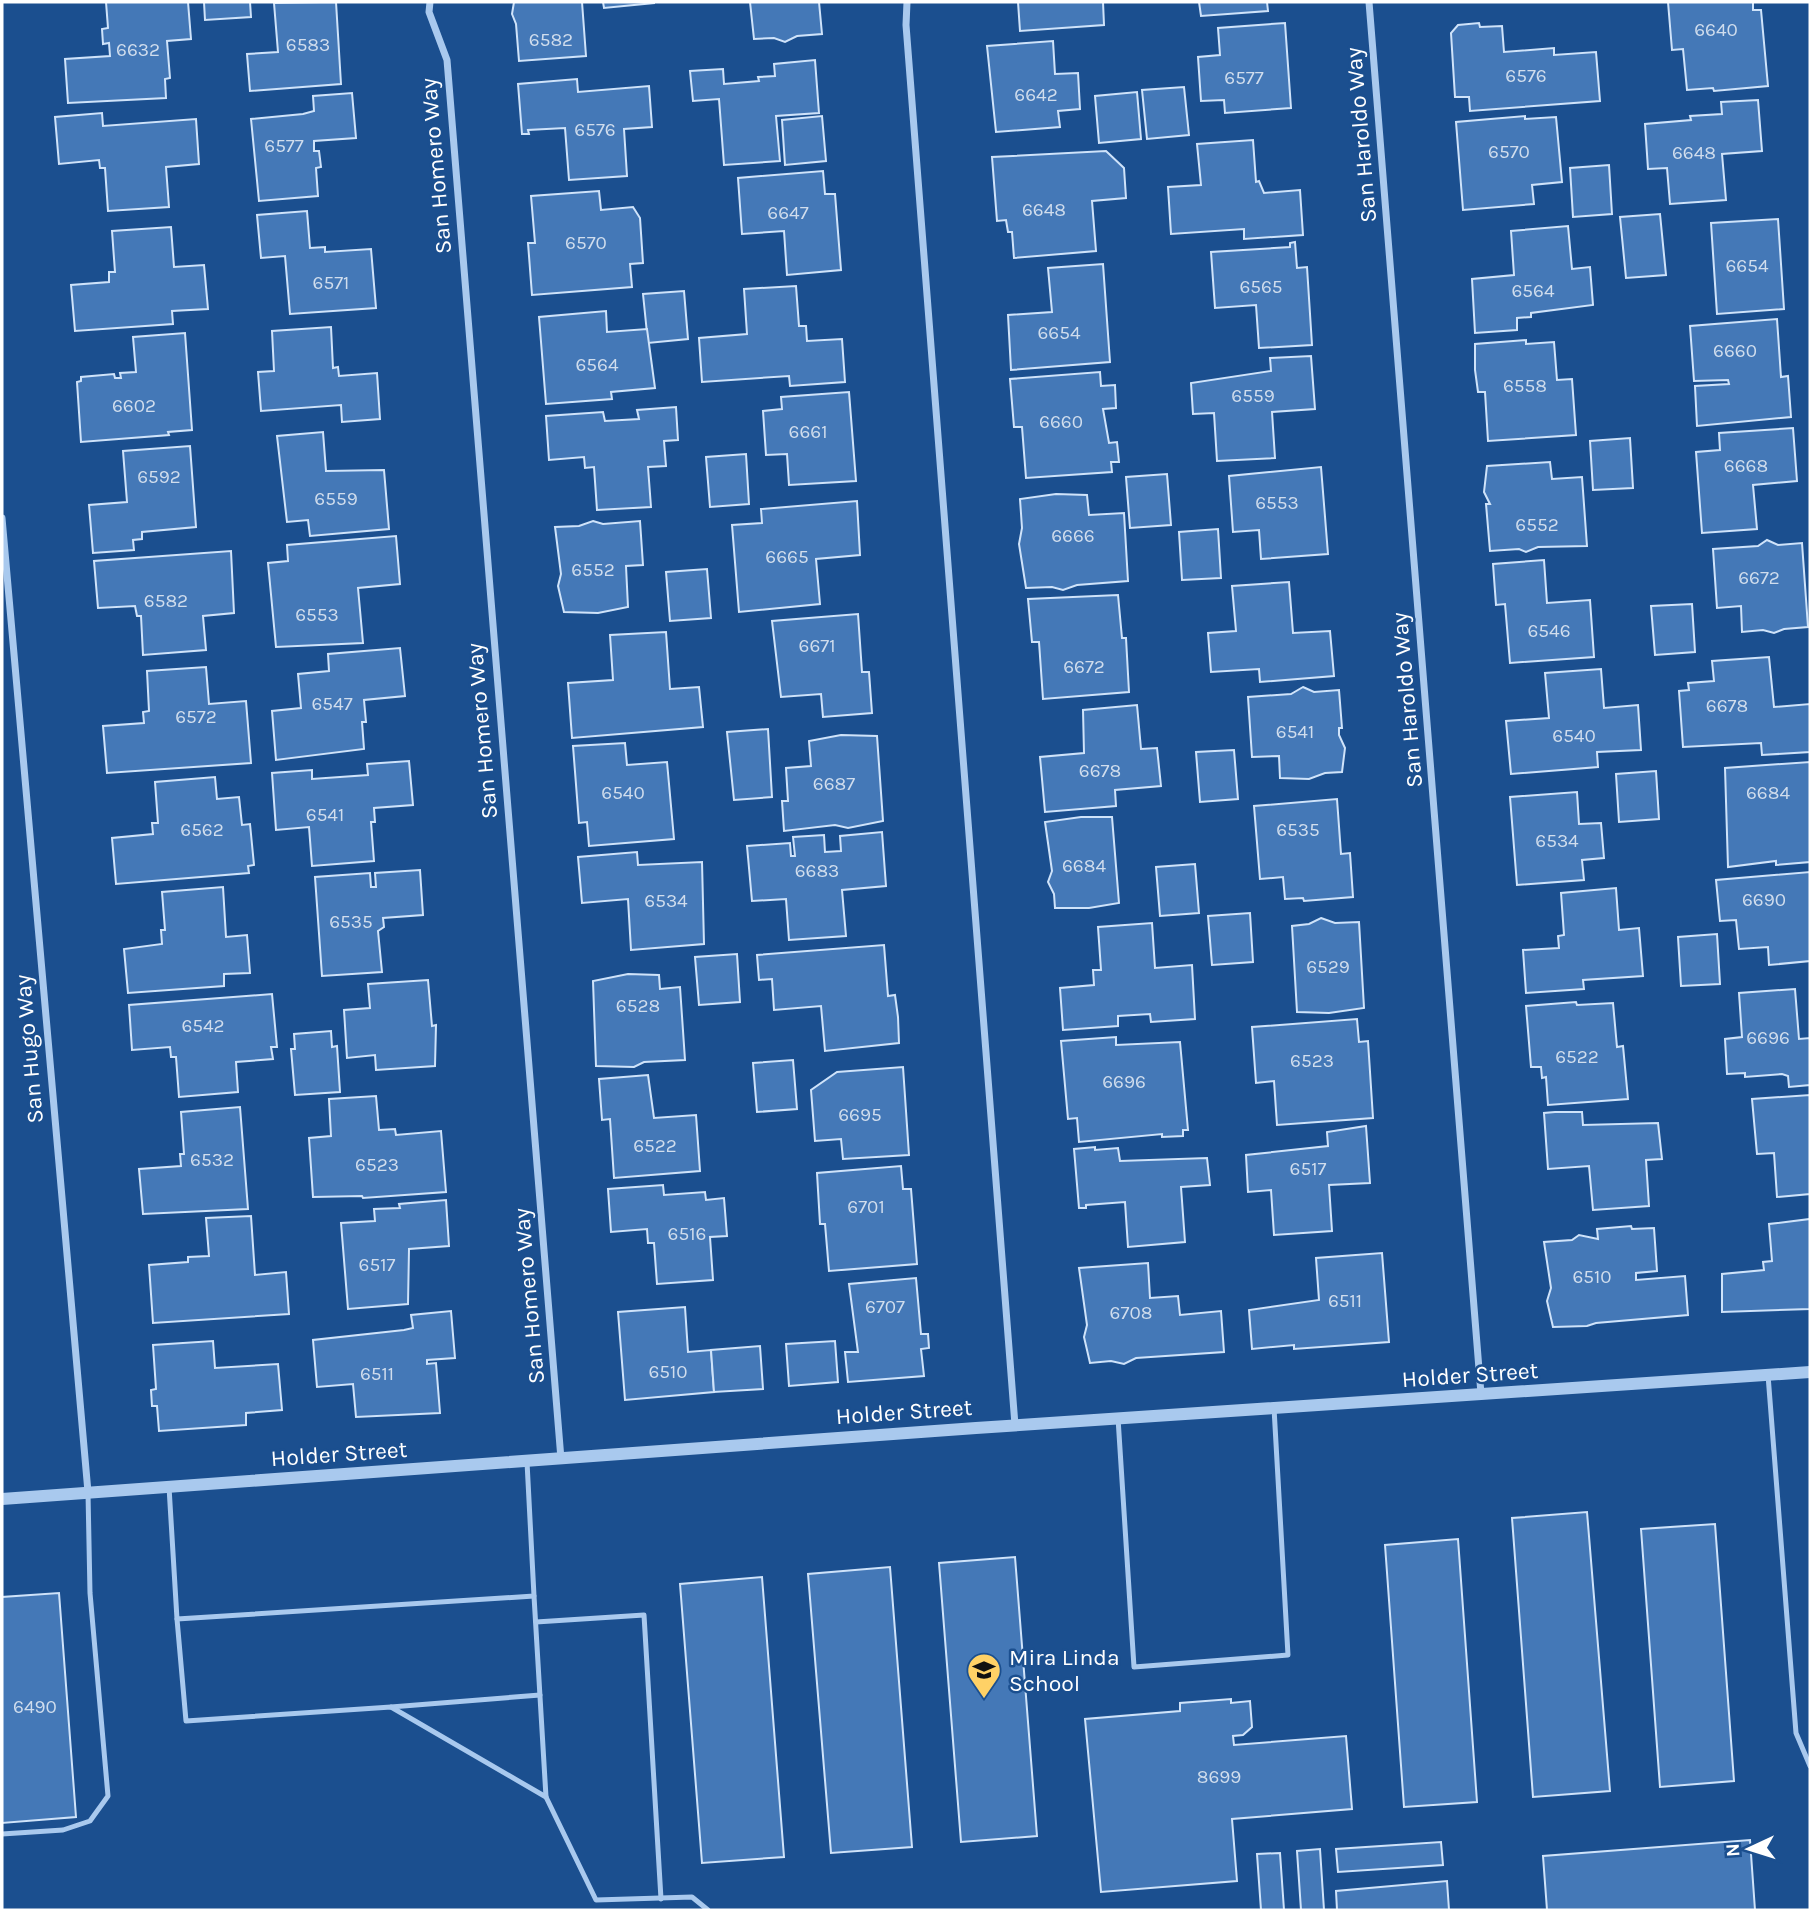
<svg xmlns="http://www.w3.org/2000/svg" width="1812" height="1912" viewBox="0 0 1812 1912" font-family="Karla,sans-serif">
<rect width="100%" height="100%" fill="#1b4f8f"/>
<!-- building -->
<g fill="#4478b7" stroke="#cfe3fa" stroke-width="2">
<polygon points="106,2 188,2 191,39 167,41 170,78 165,79 166,98 68,103 65,59 110,56 109,43 103,44 102,29 108,28"/>
<polygon points="204,2 250,2 251,17 205,20"/>
<polygon points="336,2 341,84 250,91 247,54 278,52 274,3"/>
<polygon points="514,2 582,2 586,56 519,61 516,24 512,14"/>
<polygon points="603,2 654,2 654,3 604,8"/>
<polygon points="750,2 819,2 822,34 797,36 785,42 774,38 754,39"/>
<polygon points="1018,2 1103,2 1104,25 1020,31"/>
<polygon points="1199,2 1267,2 1268,11 1201,16"/>
<polygon points="1668,2 1753,2 1753,10 1761,10 1768,86 1714,91 1713,88 1687,90 1683,49 1672,50"/>
<polygon points="1285,23 1291,108 1225,113 1224,100 1201,101 1198,57 1220,55 1218,28"/>
<polygon points="1479,23 1480,27 1502,26 1504,52 1554,48 1554,55 1596,52 1600,101 1470,111 1469,97 1455,97 1451,33 1458,25"/>
<polygon points="1053,41 1055,74 1078,73 1080,109 1058,111 1060,127 996,132 987,46"/>
<polygon points="815,60 819,113 776,116 780,161 724,165 719,99 693,101 690,71 723,69 724,84 759,81 758,77 775,76 774,64"/>
<polygon points="577,79 578,92 649,86 652,127 624,129 627,176 569,180 565,128 528,130 529,134 522,134 518,84"/>
<polygon points="1184,87 1189,135 1147,139 1142,90"/>
<polygon points="1137,92 1141,139 1099,143 1095,96"/>
<polygon points="352,93 356,138 314,141 314,151 319,151 321,167 316,168 318,196 259,201 251,119 303,114 314,111 313,96"/>
<polygon points="1758,100 1762,151 1722,154 1726,200 1670,204 1667,168 1648,169 1645,124 1691,120 1690,116 1722,114 1721,102"/>
<polygon points="102,113 103,126 196,119 199,164 166,167 169,207 108,211 105,168 100,168 99,160 59,164 55,117"/>
<polygon points="822,116 826,161 785,165 782,120"/>
<polygon points="1525,116 1525,119 1556,117 1562,182 1532,185 1534,204 1463,210 1456,122"/>
<polygon points="1253,140 1256,182 1259,181 1264,193 1300,190 1303,235 1244,239 1244,229 1171,234 1168,187 1201,185 1197,144"/>
<polygon points="1106,151 1124,168 1126,198 1092,201 1096,251 1014,258 1012,232 1008,232 1006,220 997,221 992,157"/>
<polygon points="1609,165 1612,214 1573,217 1570,168"/>
<polygon points="823,171 825,194 835,194 841,270 787,275 784,231 742,234 738,178"/>
<polygon points="599,191 601,210 633,207 640,218 643,263 630,264 632,287 532,295 528,243 535,243 531,196"/>
<polygon points="307,211 310,248 325,247 325,252 371,249 376,308 290,314 285,256 261,258 257,215"/>
<polygon points="1660,214 1666,275 1626,278 1620,217"/>
<polygon points="1778,219 1784,309 1717,314 1711,223"/>
<polygon points="1568,226 1572,269 1590,267 1593,305 1531,313 1531,317 1517,318 1517,330 1475,333 1472,279 1514,275 1511,231"/>
<polygon points="171,227 174,267 204,265 208,309 172,311 173,324 75,331 71,285 109,282 109,272 115,272 112,231"/>
<polygon points="1295,242 1297,268 1307,267 1312,345 1259,348 1256,305 1215,308 1211,252 1290,247 1290,243"/>
<polygon points="1103,264 1110,362 1011,370 1008,315 1052,312 1048,268"/>
<polygon points="796,286 799,326 806,326 807,341 842,339 845,382 790,386 789,376 702,382 699,338 747,334 744,289"/>
<polygon points="684,291 688,339 648,343 643,294"/>
<polygon points="606,311 607,332 647,329 655,388 611,392 612,399 546,404 539,317"/>
<polygon points="1777,319 1781,377 1788,376 1791,417 1697,426 1695,386 1729,384 1728,380 1694,381 1690,326"/>
<polygon points="331,327 333,368 338,367 339,376 377,373 380,419 342,422 341,405 261,411 258,372 274,371 272,331"/>
<polygon points="185,333 192,430 168,432 169,435 81,442 77,382 81,381 81,377 114,374 115,378 121,378 120,373 136,372 133,337"/>
<polygon points="1526,340 1526,344 1554,342 1557,380 1572,379 1576,435 1488,441 1485,392 1478,392 1475,370 1475,344"/>
<polygon points="1311,356 1315,409 1272,412 1275,458 1217,461 1214,413 1193,414 1191,383 1271,371 1270,358"/>
<polygon points="1100,372 1101,386 1115,385 1116,408 1103,409 1109,443 1117,442 1119,462 1111,462 1112,472 1026,478 1022,427 1014,427 1010,379"/>
<polygon points="849,392 856,481 789,485 787,454 766,455 763,411 782,409 781,397"/>
<polygon points="676,407 678,440 664,441 666,466 648,467 651,507 597,510 594,467 585,468 584,457 549,460 546,416 603,412 605,421 639,419 637,410"/>
<polygon points="1793,428 1797,481 1753,485 1757,529 1702,533 1696,452 1720,450 1719,433"/>
<polygon points="323,432 326,471 384,470 389,529 310,536 308,520 287,522 277,436"/>
<polygon points="1630,438 1633,488 1593,490 1590,441"/>
<polygon points="190,446 196,527 142,532 142,539 133,540 134,550 93,553 89,505 127,502 123,451"/>
<polygon points="746,454 749,504 710,507 706,457"/>
<polygon points="1550,462 1552,479 1582,477 1587,546 1538,547 1526,552 1519,549 1490,551 1486,504 1490,504 1484,492 1487,466"/>
<polygon points="1321,467 1328,554 1261,559 1259,530 1233,532 1229,476"/>
<polygon points="1167,474 1171,525 1130,528 1126,477"/>
<polygon points="1056,494 1087,495 1089,515 1124,513 1128,581 1077,585 1063,590 1052,587 1026,588 1019,544 1022,528 1020,499"/>
<polygon points="857,501 860,555 816,559 820,604 739,612 732,525 762,523 761,509"/>
<polygon points="593,521 603,524 640,521 643,565 626,566 628,607 598,613 564,612 558,586 561,574 555,527 579,526"/>
<polygon points="1218,529 1221,578 1182,580 1179,532"/>
<polygon points="396,536 400,584 358,588 363,643 276,647 268,563 288,561 287,545"/>
<polygon points="1767,540 1778,545 1802,543 1808,627 1784,629 1774,633 1763,630 1742,632 1741,606 1717,608 1713,549 1758,546"/>
<polygon points="231,551 234,613 203,616 206,650 143,655 141,616 137,616 135,606 98,608 94,561"/>
<polygon points="1544,560 1547,603 1590,600 1594,657 1510,663 1505,604 1496,605 1493,564"/>
<polygon points="707,569 711,618 670,621 666,572"/>
<polygon points="1289,582 1293,633 1330,631 1334,676 1260,682 1259,669 1211,672 1208,633 1236,631 1232,586"/>
<polygon points="1118,595 1122,638 1126,638 1129,692 1043,699 1039,642 1032,642 1028,599"/>
<polygon points="1692,604 1695,652 1655,655 1651,606"/>
<polygon points="858,614 862,672 869,672 872,713 823,717 821,694 781,697 772,621"/>
<polygon points="666,632 670,689 699,687 703,727 572,738 568,683 613,680 610,635"/>
<polygon points="400,648 405,696 364,700 366,722 362,722 364,749 276,760 272,711 301,708 298,674 329,671 328,654"/>
<polygon points="1769,657 1774,707 1810,704 1810,752 1762,755 1761,743 1683,747 1679,691 1689,690 1688,683 1714,681 1712,661"/>
<polygon points="206,667 209,704 246,701 251,763 107,773 103,726 144,723 143,712 149,711 147,671"/>
<polygon points="1601,669 1604,708 1638,705 1641,750 1597,752 1598,767 1511,774 1506,721 1549,718 1545,673"/>
<polygon points="1303,687 1314,692 1339,690 1342,728 1339,728 1339,735 1345,748 1342,772 1325,773 1309,779 1280,778 1279,756 1252,757 1248,697 1291,694"/>
<polygon points="1137,705 1141,749 1157,748 1161,786 1115,790 1116,806 1045,812 1040,757 1084,753 1083,710"/>
<polygon points="768,729 772,797 734,800 727,732"/>
<polygon points="841,735 877,736 883,821 848,828 835,825 784,831 782,801 788,801 786,768 811,766 809,741"/>
<polygon points="625,743 627,765 667,762 674,839 589,846 587,822 579,823 573,746"/>
<polygon points="1234,750 1238,799 1200,802 1196,752"/>
<polygon points="409,761 413,805 374,808 375,822 371,822 374,861 312,866 309,827 276,830 272,773 312,770 312,779 368,775 367,764"/>
<polygon points="1810,762 1810,862 1776,865 1776,861 1728,867 1725,768"/>
<polygon points="1656,771 1659,819 1619,822 1616,774"/>
<polygon points="215,777 217,799 239,797 242,825 250,824 254,865 248,866 249,873 116,884 112,838 153,834 152,823 158,823 155,782"/>
<polygon points="1577,792 1579,824 1601,823 1604,858 1582,860 1584,880 1517,885 1510,797"/>
<polygon points="1337,799 1341,854 1350,853 1353,897 1304,901 1303,898 1285,899 1283,877 1260,879 1254,806"/>
<polygon points="1081,817 1112,817 1119,903 1089,908 1055,908 1054,894 1048,882 1052,871 1045,822"/>
<polygon points="882,832 886,886 842,890 846,936 789,940 786,899 752,901 747,846 790,843 791,856 795,856 793,837 824,835 825,852 841,851 840,836"/>
<polygon points="637,852 638,865 702,862 704,944 631,950 628,899 582,903 578,857"/>
<polygon points="1195,864 1199,913 1160,916 1156,867"/>
<polygon points="420,870 423,915 383,918 384,927 378,931 382,972 322,976 315,877 370,873 371,887 376,887 375,873"/>
<polygon points="1810,872 1810,961 1769,965 1768,947 1739,949 1736,920 1720,921 1716,880"/>
<polygon points="223,887 226,937 247,935 250,973 224,974 224,986 128,993 124,949 162,944 161,930 165,930 162,892"/>
<polygon points="1616,888 1619,930 1639,928 1643,976 1583,980 1584,989 1526,993 1523,950 1559,948 1558,936 1564,935 1561,893"/>
<polygon points="1250,913 1253,962 1212,965 1208,916"/>
<polygon points="1321,918 1335,923 1359,922 1364,1008 1329,1013 1297,1012 1292,926 1309,924"/>
<polygon points="1152,923 1155,968 1192,965 1195,1019 1151,1022 1150,1014 1118,1016 1118,1026 1063,1030 1060,988 1094,985 1093,970 1101,970 1098,927"/>
<polygon points="1717,934 1720,984 1681,986 1678,937"/>
<polygon points="884,945 888,996 895,995 898,1017 899,1043 825,1051 821,1006 774,1010 772,979 759,980 757,955"/>
<polygon points="737,954 740,1002 699,1005 695,957"/>
<polygon points="628,974 659,975 660,989 680,987 685,1060 644,1062 634,1067 596,1066 593,981"/>
<polygon points="428,980 432,1026 436,1025 435,1066 376,1070 375,1055 347,1058 344,1010 370,1008 368,984"/>
<polygon points="1795,989 1799,1039 1810,1038 1810,1085 1789,1087 1788,1076 1782,1074 1745,1077 1745,1073 1727,1074 1725,1039 1742,1037 1739,993"/>
<polygon points="272,994 277,1047 271,1047 273,1059 236,1062 238,1092 179,1097 176,1057 171,1057 170,1047 132,1050 129,1005"/>
<polygon points="1576,1002 1577,1005 1613,1003 1617,1047 1623,1046 1628,1099 1548,1105 1546,1077 1542,1078 1541,1067 1531,1067 1526,1006"/>
<polygon points="1357,1019 1359,1042 1368,1041 1373,1118 1277,1125 1274,1081 1256,1083 1252,1027"/>
<polygon points="331,1031 332,1047 337,1046 340,1092 295,1095 291,1049 295,1049 294,1034"/>
<polygon points="1116,1037 1116,1045 1180,1042 1188,1130 1183,1130 1183,1136 1162,1137 1162,1134 1079,1142 1077,1118 1068,1119 1061,1041"/>
<polygon points="793,1060 797,1109 757,1112 753,1063"/>
<polygon points="903,1067 909,1155 843,1159 841,1139 815,1141 811,1090 837,1072"/>
<polygon points="648,1075 654,1118 696,1115 700,1171 614,1178 610,1119 602,1120 599,1079"/>
<polygon points="1810,1095 1810,1194 1777,1197 1774,1153 1757,1154 1752,1099"/>
<polygon points="376,1096 379,1130 395,1129 396,1135 441,1131 446,1192 363,1198 362,1196 313,1197 309,1138 331,1136 329,1099"/>
<polygon points="240,1107 248,1209 143,1214 139,1169 181,1166 180,1154 184,1154 181,1112"/>
<polygon points="1555,1112 1582,1112 1583,1125 1658,1123 1662,1159 1646,1160 1649,1206 1593,1210 1589,1166 1548,1169 1544,1113"/>
<polygon points="1366,1126 1370,1183 1329,1185 1332,1231 1274,1235 1271,1190 1248,1192 1246,1155 1328,1146 1327,1132"/>
<polygon points="1095,1147 1095,1150 1118,1148 1120,1161 1207,1158 1210,1185 1181,1187 1185,1242 1128,1247 1125,1202 1086,1205 1086,1208 1079,1208 1074,1149"/>
<polygon points="901,1166 903,1189 911,1189 917,1264 829,1271 825,1224 820,1224 817,1173"/>
<polygon points="663,1185 664,1195 705,1192 706,1200 724,1198 727,1236 710,1237 713,1280 657,1284 654,1243 648,1243 647,1229 611,1232 608,1189"/>
<polygon points="446,1200 449,1246 409,1249 408,1304 348,1309 341,1223 375,1221 374,1209 400,1208 399,1204"/>
<polygon points="251,1216 255,1275 286,1272 289,1314 153,1323 149,1265 188,1262 188,1257 209,1256 206,1218"/>
<polygon points="1810,1219 1810,1309 1722,1312 1722,1274 1764,1270 1763,1262 1772,1261 1769,1224"/>
<polygon points="1631,1226 1632,1229 1654,1228 1657,1271 1636,1273 1636,1280 1685,1276 1688,1315 1596,1323 1587,1326 1553,1327 1547,1301 1551,1288 1544,1242 1572,1240 1579,1235 1598,1239 1597,1229"/>
<polygon points="1382,1253 1389,1342 1294,1349 1294,1345 1252,1349 1249,1310 1319,1300 1316,1258"/>
<polygon points="1148,1263 1150,1298 1178,1296 1180,1315 1221,1311 1224,1352 1136,1358 1124,1364 1111,1361 1090,1363 1084,1337 1087,1325 1079,1268"/>
<polygon points="916,1278 921,1334 928,1334 929,1348 921,1349 924,1376 848,1382 845,1352 858,1352 849,1284"/>
<polygon points="685,1307 688,1352 711,1350 714,1392 625,1400 618,1312"/>
<polygon points="451,1311 455,1358 427,1360 427,1364 436,1363 440,1413 356,1417 353,1384 317,1387 313,1340 404,1330 413,1328 411,1315"/>
<polygon points="213,1341 215,1368 278,1364 282,1410 246,1413 246,1425 159,1431 157,1406 152,1406 151,1390 156,1389 153,1345"/>
<polygon points="835,1341 838,1382 789,1386 786,1344"/>
<polygon points="760,1346 763,1389 714,1392 711,1350"/>
<polygon points="1587,1512 1610,1791 1533,1797 1512,1518"/>
<polygon points="1715,1524 1734,1781 1660,1787 1641,1529"/>
<polygon points="1458,1539 1477,1802 1404,1807 1385,1545"/>
<polygon points="1015,1557 1037,1836 961,1842 939,1563"/>
<polygon points="890,1567 912,1847 831,1853 808,1574"/>
<polygon points="762,1577 784,1857 702,1863 680,1584"/>
<polygon points="59,1593 76,1817 2,1823 2,1597"/>
<polygon points="1231,1699 1231,1703 1250,1701 1252,1727 1243,1735 1233,1736 1234,1745 1346,1736 1352,1809 1232,1819 1237,1881 1101,1892 1085,1719 1180,1711 1180,1703"/>
<polygon points="1750,1840 1755,1910 1547,1910 1543,1856"/>
<polygon points="1441,1842 1443,1865 1338,1872 1336,1849"/>
<polygon points="1320,1849 1324,1910 1301,1910 1297,1851"/>
<polygon points="1280,1853 1284,1910 1261,1910 1257,1854"/>
<polygon points="1447,1881 1449,1910 1337,1910 1336,1891"/>
</g>
<g fill="none" stroke-linecap="round" stroke-linejoin="round">
<!-- service -->
<g stroke="#a9c9ee" stroke-width="5">
<polyline points="1768,1375 1796,1733 1810,1766"/>
<polyline points="1118,1418 1134,1667 1288,1655 1274,1408"/>
<polyline points="169,1487 177,1619 534,1596 527,1462"/>
<polyline points="534,1596 546,1797 596,1900 692,1897 708,1910"/>
<polyline points="177,1619 186,1721 391,1707 546,1797"/>
<polyline points="536,1622 644,1615 661,1899"/>
<polyline points="391,1707 540,1695"/>
<polyline points="2,1834 63,1830 90,1821 108,1796 90,1593 88,1493"/>
</g>
<!-- minor -->
<g stroke="#a9c9ee" stroke-width="7">
<polyline points="430,2 429,12 447,60 561,1459"/>
<polyline points="907,2 906,25 1015,1425"/>
<polyline points="1369,2 1481,1394"/>
<polyline points="2,518 88,1492"/>
</g>
<!-- tertiary -->
<polyline stroke="#a9c9ee" stroke-width="12" points="2,1499 976,1428 1810,1372"/>
</g>
<!-- icons -->
<defs>
<g id="school-pin" transform="scale(1.75)"><path d="M0 17L-7.5 6A9.5 9.5 0 1 1 7.5 6Z" fill="#ffd166" stroke="#1b4f8f"/><path d="M0-5L7-2L0 1L-7-2ZM-4 1L0 2.5L4 1V4Q0 6-4 4Z" fill="#111"/></g>
</defs>
<g fill-rule="evenodd">
<use href="#school-pin" x="984" y="1670"/>
</g>
<g text-anchor="middle" dominant-baseline="central" stroke-width="5" stroke-linejoin="round" paint-order="stroke">
<!-- number labels -->
<g font-size="19" fill="#d0dded">
<text x="1716" y="30">6640</text>
<text x="551" y="40">6582</text>
<text x="308" y="45">6583</text>
<text x="138" y="50">6632</text>
<text x="1526" y="76">6576</text>
<text x="1244" y="78">6577</text>
<text x="1036" y="95">6642</text>
<text x="595" y="130">6576</text>
<text x="284" y="146">6577</text>
<text x="1509" y="152">6570</text>
<text x="1694" y="153">6648</text>
<text x="1044" y="210">6648</text>
<text x="788" y="213">6647</text>
<text x="586" y="243">6570</text>
<text x="1747" y="266">6654</text>
<text x="331" y="283">6571</text>
<text x="1261" y="287">6565</text>
<text x="1533" y="291">6564</text>
<text x="1059" y="333">6654</text>
<text x="1735" y="351">6660</text>
<text x="597" y="365">6564</text>
<text x="1525" y="386">6558</text>
<text x="1253" y="396">6559</text>
<text x="134" y="406">6602</text>
<text x="1061" y="422">6660</text>
<text x="808" y="432">6661</text>
<text x="1746" y="466">6668</text>
<text x="159" y="477">6592</text>
<text x="336" y="499">6559</text>
<text x="1277" y="503">6553</text>
<text x="1537" y="525">6552</text>
<text x="1073" y="536">6666</text>
<text x="787" y="557">6665</text>
<text x="593" y="570">6552</text>
<text x="1759" y="578">6672</text>
<text x="166" y="601">6582</text>
<text x="317" y="615">6553</text>
<text x="1549" y="631">6546</text>
<text x="817" y="646">6671</text>
<text x="1084" y="667">6672</text>
<text x="332" y="704">6547</text>
<text x="1727" y="706">6678</text>
<text x="196" y="717">6572</text>
<text x="1295" y="732">6541</text>
<text x="1574" y="736">6540</text>
<text x="1100" y="771">6678</text>
<text x="834" y="784">6687</text>
<text x="623" y="793">6540</text>
<text x="1768" y="793">6684</text>
<text x="325" y="815">6541</text>
<text x="202" y="830">6562</text>
<text x="1298" y="830">6535</text>
<text x="1557" y="841">6534</text>
<text x="1084" y="866">6684</text>
<text x="817" y="871">6683</text>
<text x="1764" y="900">6690</text>
<text x="666" y="901">6534</text>
<text x="351" y="922">6535</text>
<text x="1328" y="967">6529</text>
<text x="638" y="1006">6528</text>
<text x="203" y="1026">6542</text>
<text x="1768" y="1038">6696</text>
<text x="1577" y="1057">6522</text>
<text x="1312" y="1061">6523</text>
<text x="1124" y="1082">6696</text>
<text x="860" y="1115">6695</text>
<text x="655" y="1146">6522</text>
<text x="212" y="1160">6532</text>
<text x="377" y="1165">6523</text>
<text x="1308" y="1169">6517</text>
<text x="866" y="1207">6701</text>
<text x="687" y="1234">6516</text>
<text x="377" y="1265">6517</text>
<text x="1592" y="1277">6510</text>
<text x="1345" y="1301">6511</text>
<text x="885" y="1307">6707</text>
<text x="1131" y="1313">6708</text>
<text x="668" y="1372">6510</text>
<text x="377" y="1374">6511</text>
<text x="35" y="1707">6490</text>
<text x="1219" y="1777">8699</text>
</g>
<!-- street labels -->
<g font-size="23" fill="#fff" stroke="#1b4f8f">
<text transform="translate(1361 135) rotate(-95)">San Haroldo Way</text>
<text transform="translate(436 166) rotate(-95)">San Homero Way</text>
<text transform="translate(1407 700) rotate(-95)">San Haroldo Way</text>
<text transform="translate(482 731) rotate(-95)">San Homero Way</text>
<text transform="translate(29 1049) rotate(-95)">San Hugo Way</text>
<text transform="translate(529 1296) rotate(-95)">San Homero Way</text>
<text transform="translate(1470 1375) rotate(-4)">Holder Street</text>
<text transform="translate(904 1412) rotate(-4)">Holder Street</text>
<text transform="translate(339 1454) rotate(-4)">Holder Street</text>
</g>
<!-- poi labels -->
<g font-size="23" fill="#fff" stroke="#1b4f8f" text-anchor="start">
<text x="1009" y="1657">Mira Linda<tspan x="1009" dy="26">School</tspan></text>
</g>
</g>
<!-- border -->
<rect width="1812" height="1912" fill="none" stroke="#ffffff" stroke-width="7"/>
<!-- north arrow -->
<g transform="translate(1749 1849) rotate(266)" stroke="#1b4f8f" stroke-width="5" paint-order="stroke">
<path d="M0-5L12 26L0 18L-12 26Z" fill="#ffffff"/>
<text y="-10" font-size="19" font-weight="bold" text-anchor="middle" fill="#ffffff">N</text>
</g>
</svg>
